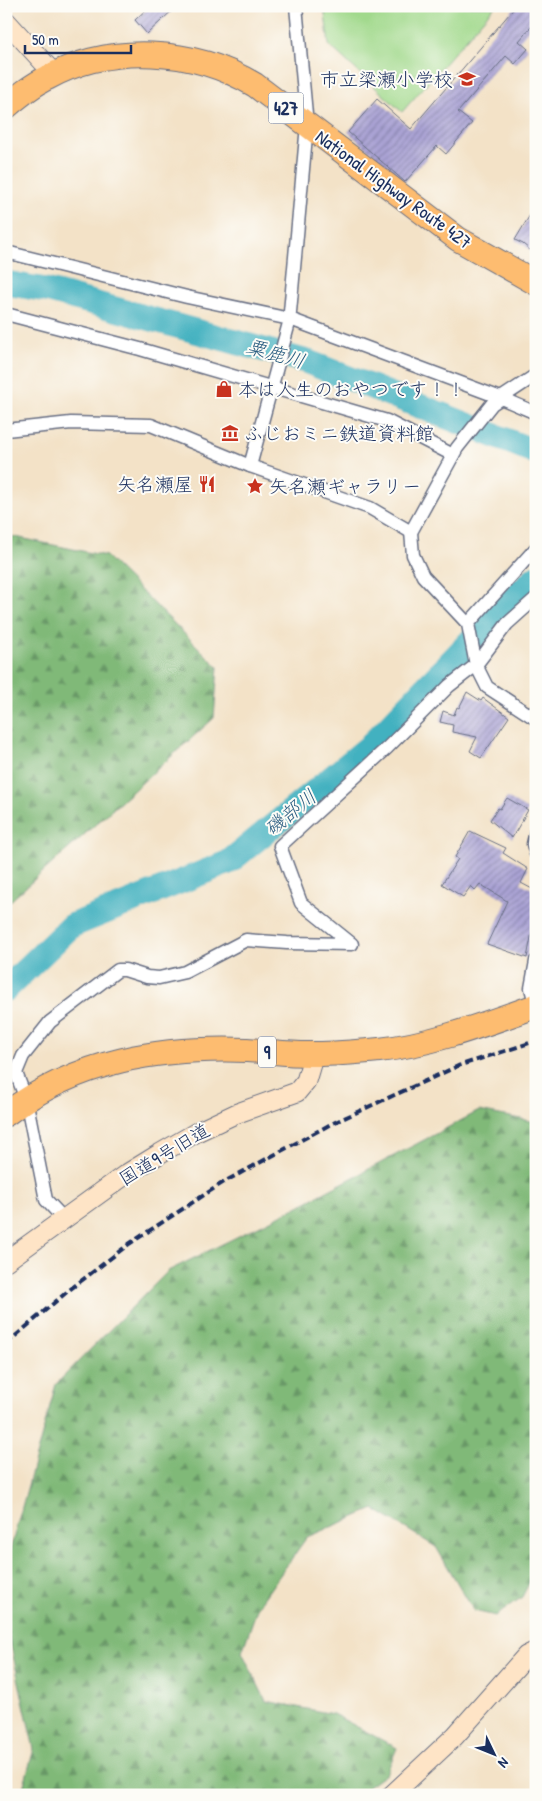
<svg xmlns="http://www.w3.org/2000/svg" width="542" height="1801" viewBox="0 0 542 1801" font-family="'Patrick Hand','Klee One',sans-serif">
<defs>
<pattern id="forest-firs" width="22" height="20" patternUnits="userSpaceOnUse" patternTransform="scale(1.25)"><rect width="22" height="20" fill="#80b978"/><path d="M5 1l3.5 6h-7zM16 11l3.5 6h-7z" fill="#689766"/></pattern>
<pattern id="building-hatch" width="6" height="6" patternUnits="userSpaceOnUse" patternTransform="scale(1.25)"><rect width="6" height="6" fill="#aaa3d4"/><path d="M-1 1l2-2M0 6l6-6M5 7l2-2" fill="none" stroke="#8a85af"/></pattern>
</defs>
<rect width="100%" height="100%" fill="#fdfcf7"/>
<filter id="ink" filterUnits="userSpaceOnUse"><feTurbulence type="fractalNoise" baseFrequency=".02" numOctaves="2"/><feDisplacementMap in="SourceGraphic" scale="10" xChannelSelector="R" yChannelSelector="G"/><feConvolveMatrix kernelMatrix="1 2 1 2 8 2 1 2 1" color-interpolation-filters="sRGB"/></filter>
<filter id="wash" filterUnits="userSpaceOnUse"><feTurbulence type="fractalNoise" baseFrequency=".0096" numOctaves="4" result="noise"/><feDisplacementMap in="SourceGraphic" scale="20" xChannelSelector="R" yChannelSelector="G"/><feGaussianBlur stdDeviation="1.12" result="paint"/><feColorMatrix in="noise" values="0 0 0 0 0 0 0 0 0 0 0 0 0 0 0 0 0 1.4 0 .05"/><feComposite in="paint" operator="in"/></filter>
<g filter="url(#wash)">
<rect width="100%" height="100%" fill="#f3e2c7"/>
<!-- forest -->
<g fill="url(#forest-firs)" stroke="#4e746b">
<polygon points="6,535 106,556 218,667 214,718 6,905"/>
<polygon points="479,1111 536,1122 536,1570 522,1597 496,1616 474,1611 436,1547 374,1509 307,1537 258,1606 242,1652 266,1701 333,1714 397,1748 386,1774 357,1795 21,1795 34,1749 6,1624 6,1565 56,1384 168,1271 297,1207"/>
</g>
<!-- park -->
<polygon fill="#a1d98c" stroke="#5e8475" points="324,6 495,6 402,112 329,45"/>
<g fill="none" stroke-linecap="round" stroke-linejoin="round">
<!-- river -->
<g stroke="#43b1c0" stroke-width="25">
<polyline points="6,283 46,290 308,362 536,452"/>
<polyline points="6,989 71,926 229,862 369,747 508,602 536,577"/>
</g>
</g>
<g id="blocks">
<!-- building -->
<g fill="url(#building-hatch)">
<polygon points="150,6 177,6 147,34 135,20"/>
<polygon points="516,6 536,6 536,21 519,41 528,49 515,64 506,56 458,112 472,123 446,154 437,146 405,182 348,132 377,99 411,129"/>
<polygon points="536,205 536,255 523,244 515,240"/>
<polygon points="467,692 481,701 483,698 509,717 481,758 470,751 477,737 452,732 453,725 440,722 443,711 454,715 457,707 459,708"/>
<polygon points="507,798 528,810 512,838 490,820 498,808 500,809"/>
<polygon points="470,831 506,848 503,853 528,869 521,883 536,891 536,911 527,958 487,944 507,901 480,884 475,890 471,886 463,897 442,884 458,859 455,857"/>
</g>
</g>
</g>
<g filter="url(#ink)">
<use href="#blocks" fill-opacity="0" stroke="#676e83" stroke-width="1"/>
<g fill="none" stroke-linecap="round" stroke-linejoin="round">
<!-- street casing -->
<g stroke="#676e83" stroke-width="15">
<g id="street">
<polyline points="6,252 187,297 290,319 501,398 536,413"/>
<polyline points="6,314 140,349 387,421 453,455"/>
<polyline points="536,375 492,404 457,448 411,532 413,555 423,576 468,624 476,665 487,687 536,719"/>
<polyline points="6,430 71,423 151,425 250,466 370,508 411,532"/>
<polyline points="250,466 289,323 307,125 296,6"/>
<polyline points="468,624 536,548"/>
<polyline points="536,831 533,844 536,854"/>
<polyline points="536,961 531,988 536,1007"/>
<polyline points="64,1219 46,1200 26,1099 16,1073 23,1056 50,1022 118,970 125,970 147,977 159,978 185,972 246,940 287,943 352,944 301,903 280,846 387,748 449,686 476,665 507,624 536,598"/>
</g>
</g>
<!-- secondary casing -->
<g stroke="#676e83" stroke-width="21">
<g id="secondary">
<polyline points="6,21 54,74"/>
<polyline points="6,1261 125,1175 159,1154 197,1132 235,1114 297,1092 306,1081 314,1054"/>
<polyline points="392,1795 455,1736 526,1656 536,1651"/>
</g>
</g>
<!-- highway casing -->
<g stroke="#676e83" stroke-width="26">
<g id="highway">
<path d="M6 107C19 96 32 85 47 78 111 43 193 48 255 85L458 239 536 283"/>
<path d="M6 1114C78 1060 159 1047 247 1050 269 1051 292 1055 315 1054 336 1054 358 1052 379 1050 433 1044 485 1024 536 1006"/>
</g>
</g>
<!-- street -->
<use href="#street" stroke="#fff" stroke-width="12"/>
<!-- secondary -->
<use href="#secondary" stroke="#fee4c6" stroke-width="19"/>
<!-- highway -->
<use href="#highway" stroke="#fdbc70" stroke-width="24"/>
<!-- rail -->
<polyline stroke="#1b2f5e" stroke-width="4" stroke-dasharray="8 4" stroke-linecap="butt" points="6,1344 68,1291 129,1244 224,1182 331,1124 458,1066 536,1041"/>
</g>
</g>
<!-- icons -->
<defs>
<g id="school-bare" transform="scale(1.35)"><path d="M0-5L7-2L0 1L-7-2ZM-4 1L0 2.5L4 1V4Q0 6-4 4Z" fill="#c8321e" stroke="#fdfcf7" stroke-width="2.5" paint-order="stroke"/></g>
<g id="shop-bare" transform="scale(1.35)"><path d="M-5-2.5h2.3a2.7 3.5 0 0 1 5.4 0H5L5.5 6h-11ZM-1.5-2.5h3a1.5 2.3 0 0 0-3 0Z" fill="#c8321e" stroke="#fdfcf7" stroke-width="2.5" paint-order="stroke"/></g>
<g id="museum-bare" transform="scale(1.35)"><path d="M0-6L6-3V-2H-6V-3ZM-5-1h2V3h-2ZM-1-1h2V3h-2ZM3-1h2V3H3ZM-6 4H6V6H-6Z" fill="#c8321e" stroke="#fdfcf7" stroke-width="2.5" paint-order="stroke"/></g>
<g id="restaurant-bare" transform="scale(1.35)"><path d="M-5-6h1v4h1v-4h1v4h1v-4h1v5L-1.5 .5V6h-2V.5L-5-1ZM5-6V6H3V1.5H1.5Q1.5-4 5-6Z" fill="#c8321e" stroke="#fdfcf7" stroke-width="2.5" paint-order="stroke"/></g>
<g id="sight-bare" transform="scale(1.35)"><path d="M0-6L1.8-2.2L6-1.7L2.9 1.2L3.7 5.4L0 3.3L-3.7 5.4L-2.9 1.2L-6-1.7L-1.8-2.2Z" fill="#c8321e" stroke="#fdfcf7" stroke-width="2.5" paint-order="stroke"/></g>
</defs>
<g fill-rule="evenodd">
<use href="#school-bare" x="467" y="79"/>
<use href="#shop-bare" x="224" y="389"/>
<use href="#museum-bare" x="230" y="433"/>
<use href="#restaurant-bare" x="207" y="484"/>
<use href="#sight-bare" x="255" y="486"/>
</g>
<g text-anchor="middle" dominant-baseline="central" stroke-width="4" stroke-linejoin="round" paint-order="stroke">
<!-- shield labels -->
<g fill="#fdfcf7" stroke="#5f6c8c" stroke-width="1">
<rect x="268.5" y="92.5" width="35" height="31" rx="4"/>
<rect x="258" y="1036.5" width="18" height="31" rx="4"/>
</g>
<g font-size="18" font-weight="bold" fill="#1b2f5e">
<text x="286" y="108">427</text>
<text x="267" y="1052">9</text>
</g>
<!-- poi labels -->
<g font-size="19" fill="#1b2f5e" stroke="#fdfcf7" text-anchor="start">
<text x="453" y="79" text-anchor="end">市立梁瀬小学校</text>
<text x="238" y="389">本は人生のおやつです！！</text>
<text x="244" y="433">ふじおミニ鉄道資料館</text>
<text x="193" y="484" text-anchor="end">矢名瀬屋</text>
<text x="269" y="486">矢名瀬ギャラリー</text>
</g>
<!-- street labels -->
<g font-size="19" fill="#1b2f5e" stroke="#fdfcf7">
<text transform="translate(394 189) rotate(36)">National Highway Route 427</text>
<text transform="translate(164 1154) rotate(-31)">国道9号旧道</text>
</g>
<!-- water labels -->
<g font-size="20" font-style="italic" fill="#295c80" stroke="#fdfcf7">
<text transform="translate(276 353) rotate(16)">粟鹿川</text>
<text transform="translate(290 812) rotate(-39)">磯部川</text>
</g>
</g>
<!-- margin -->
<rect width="542" height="1801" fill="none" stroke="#fdfcf7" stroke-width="25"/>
<!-- north arrow -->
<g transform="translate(494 1754) rotate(133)" stroke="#fdfcf7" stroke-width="4" paint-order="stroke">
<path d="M0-4L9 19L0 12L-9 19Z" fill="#1b2f5e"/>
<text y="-8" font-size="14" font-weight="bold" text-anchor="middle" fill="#1b2f5e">N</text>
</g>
<!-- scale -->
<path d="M25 45v8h106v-8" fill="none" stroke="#1b2f5e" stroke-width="2.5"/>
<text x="32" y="45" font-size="15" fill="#1b2f5e" stroke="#fdfcf7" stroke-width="4" paint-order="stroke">50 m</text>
</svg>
